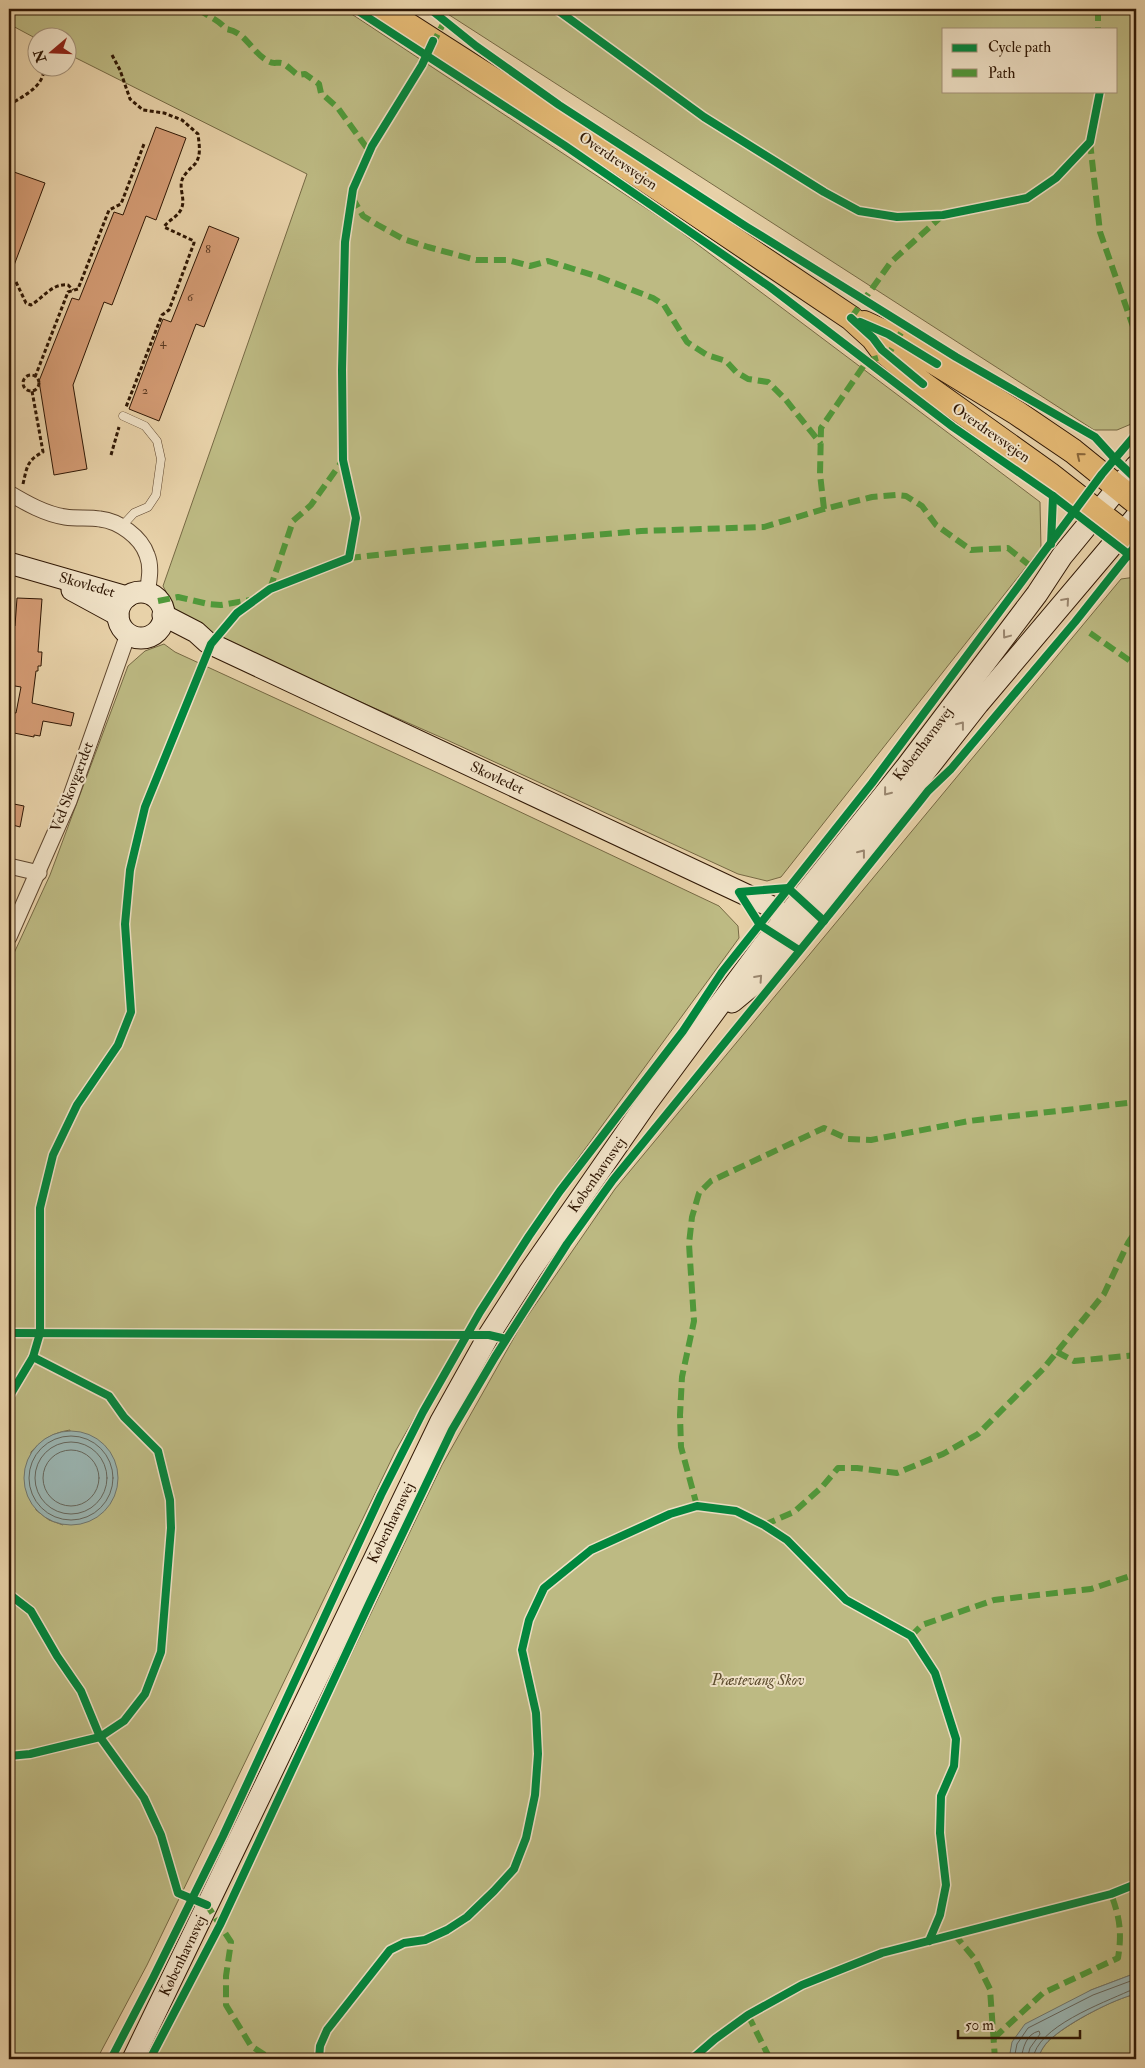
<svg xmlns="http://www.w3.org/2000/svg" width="1145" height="2068" viewBox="0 0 1145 2068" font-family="'IM FELL Double Pica',serif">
<rect width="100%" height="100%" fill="#e8d2a9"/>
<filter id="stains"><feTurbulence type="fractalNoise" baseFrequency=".004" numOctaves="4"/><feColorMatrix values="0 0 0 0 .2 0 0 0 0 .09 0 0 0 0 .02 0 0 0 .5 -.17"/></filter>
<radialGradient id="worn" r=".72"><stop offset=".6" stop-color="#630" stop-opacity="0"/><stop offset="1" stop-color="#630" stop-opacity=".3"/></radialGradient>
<!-- green -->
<g fill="#bdba83" stroke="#766944" fill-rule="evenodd">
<polygon points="9,9 344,9 673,226 1040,502 1041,548 781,877 767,881 738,874 447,740 204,633 176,611 163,586 307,174 68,54 68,38 37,39 9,24"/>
<path d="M440 9H1136V422L1117 430H1094ZM944 29H1116V91H944Z"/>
<polygon points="1136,577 1136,1973 1091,1990 1013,2042 1009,2059 154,2059 189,1993 442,1465 520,1327 615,1189 1121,579"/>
<path d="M164 644 175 652 440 774 719 906 738 926 739 938 574 1164 479 1305 396 1450 147 1965 97 2059H9V964L50 875 128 666 145 651ZM70 1430 63 1525 49 1520 36 1510 31 1452C43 1439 52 1433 70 1430Z"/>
<path d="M1136 1994V2059H1038C1040 2051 1046 2042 1053 2037 1071 2022 1113 1999 1136 1994Z"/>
</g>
<!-- water -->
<g fill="#9ab5b2" stroke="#70766d">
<circle cx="71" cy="1478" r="47"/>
<path d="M1136 1973V1994C1114 1999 1070 2022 1053 2037 1046 2042 1040 2051 1038 2059H1009L1012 2042 1025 2024 1091 1990Z"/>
</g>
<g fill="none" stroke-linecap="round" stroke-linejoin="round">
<!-- shore -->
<g stroke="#65665c" stroke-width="1">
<circle cx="71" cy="1478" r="42"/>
<circle cx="71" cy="1478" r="36"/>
<circle cx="71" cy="1478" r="28"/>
<polyline points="1014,2059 1017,2044 1028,2028 1093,1995 1136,1979"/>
<path d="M1021 2059C1023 2048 1026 2034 1039 2031L1040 2034 1030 2048 1027 2059"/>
<path d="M1033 2059C1036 2027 1103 2003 1129 1991L1136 1990"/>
</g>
</g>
<!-- building -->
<g fill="#d49c75" stroke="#301805">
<polygon points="156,127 186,138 156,220 146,216 112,305 104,302 73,385 87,469 54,475 39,381 72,298 79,300 114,212 123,215"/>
<polygon points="14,172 45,183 10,276 9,185"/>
<polygon points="209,226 239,238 204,327 196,324 159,421 129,409 163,319 171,322"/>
<polygon points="17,598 42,599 38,652 42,652 41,666 38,666 38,671 36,671 32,703 74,713 71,726 43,721 40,736 34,735 34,737 9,732 9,712 16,713 21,687 9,685 9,625 15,626"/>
<polygon points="9,803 24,806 20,827 9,824"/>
</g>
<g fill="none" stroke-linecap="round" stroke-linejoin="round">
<!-- lane casing -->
<g stroke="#5e462e" stroke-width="9">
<polyline id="lane" points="122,526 134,513 148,507 156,495 161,459 157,441 145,426 123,416"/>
</g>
<!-- street casing -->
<g stroke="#5e462e" stroke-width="17">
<g id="street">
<path d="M9 493C26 503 45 514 65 517 77 519 89 517 100 519 119 521 141 537 147 555 152 567 149 581 147 593"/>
<polyline points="9,866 39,873"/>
<polyline points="9,937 69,801 128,634"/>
</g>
</g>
<!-- secondary casing -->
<g stroke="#301805" stroke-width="23">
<g id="secondary">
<polyline points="9,563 127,597"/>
<polyline points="72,590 118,615"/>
<circle cx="141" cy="615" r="23"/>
<polyline points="163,615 196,632 207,642 772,907 800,929"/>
<polyline points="732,1002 755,983 788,943 841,879 978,704 1136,517"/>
<polyline points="133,2059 441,1421 489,1335 530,1271 646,1104 763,946 907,766 1037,594 1062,556 1136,466"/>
</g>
</g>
<!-- primary casing -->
<g stroke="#301805" stroke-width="26">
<g id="primary">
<polyline points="383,9 573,131 851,318 873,338 882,350 923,384 1049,474 1136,542"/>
<polyline points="864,323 888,334 1017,413 1073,451 1136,502"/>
</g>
</g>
<!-- path -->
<g stroke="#301805" stroke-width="3" stroke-dasharray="4 2.5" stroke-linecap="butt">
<polyline points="53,38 55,33"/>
<path d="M112 55 120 70 130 99 143 110 164 113 182 120 198 134C199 144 202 157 194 165 190 169 184 174 182 180 179 188 185 199 182 207 179 217 169 219 164 227L194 241V243L169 310 162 315 126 407"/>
<path d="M9 105C23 96 44 87 44 68"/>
<path d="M16 282 26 303 31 305C43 298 52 283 68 285L73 290"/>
<circle cx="31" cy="383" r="8"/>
<polyline points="35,377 68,292 78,289 109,210 121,204 144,144"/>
<polyline points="111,455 119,427"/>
<path d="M23 484C27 467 27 460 43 452L32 391"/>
</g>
<!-- lane -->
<use href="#lane" stroke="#f0e2c7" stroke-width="8"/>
<!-- street -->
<use href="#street" stroke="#f0e2c7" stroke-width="15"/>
<!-- secondary -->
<use href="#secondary" stroke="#f0e2c7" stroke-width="21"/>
<!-- primary -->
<use href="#primary" stroke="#e4b974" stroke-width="24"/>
<!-- quiet -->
<g stroke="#50993a" stroke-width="6" stroke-dasharray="12 6" stroke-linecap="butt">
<path d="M198 9C207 16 219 20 226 29 247 32 252 54 270 62 273 64 278 62 282 63 287 65 293 72 298 75L305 74 319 84 321 93 338 108 369 151"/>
<polyline points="1098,9 1098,29"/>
<polyline points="432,45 451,9"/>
<polyline points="1090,142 1100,232 1136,335"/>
<polyline points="352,197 363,216 378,225 403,239 428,247 476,260 508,260 530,266 548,261 599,277 653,298 664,305 687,342 707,355 726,361 736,372 748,379 768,382 786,400 821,444"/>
<polyline points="851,318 891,262 943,215"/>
<polyline points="824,509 820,474 821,428 867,361 888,355 905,326"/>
<polyline points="349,558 421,550 641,531 764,527 824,509 872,497 896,495 906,496 922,506 936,525 971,550 1008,548 1033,568"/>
<polyline points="270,589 293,521 311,505 343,460"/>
<polyline points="158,601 178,597 208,604 221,605 250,600"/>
<polyline points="1090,633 1136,665"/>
<polyline points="1057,1352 1074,1361 1136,1355"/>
<polyline points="697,1506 681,1447 680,1415 682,1377 694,1321 689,1244 692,1217 699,1193 711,1181 824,1128 848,1139 871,1140 969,1121 1136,1102"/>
<polyline points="764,1525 794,1512 822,1487 838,1468 857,1468 897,1473 943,1454 978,1434 1043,1369 1104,1294 1128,1243 1136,1231"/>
<polyline points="911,1636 922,1625 994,1600 1091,1589 1136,1574"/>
<polyline points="205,1904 207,1905 231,1942 226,1976 226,2005 251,2046 271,2059"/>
<polyline points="954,1934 975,1959 990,1989 995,2059"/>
<polyline points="748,2015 770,2059"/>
<path d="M994 2038 1043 1993 1118 1958C1122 1933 1120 1918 1111 1894"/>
</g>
<!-- cycleway casing -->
<g stroke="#f0e2c7" stroke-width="11">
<g id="cycleway">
<polyline points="355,9 564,145 770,287 953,427 1053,496 1051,544"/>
<polyline points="430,9 476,46 559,105 747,227 956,357 1095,437 1115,459 1136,479"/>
<polyline points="556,9 704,117 824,192 859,211 897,217 943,215 1027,198 1056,178 1090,142 1100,91"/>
<polyline points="851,318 873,338 882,350 923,384"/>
<polyline points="860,322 888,334 937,364"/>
<polyline points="1053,496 1136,560"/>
<polyline points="799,950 760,925 739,892 788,888 824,921"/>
<polyline points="9,1333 469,1335 489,1335 506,1339"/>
<polyline points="9,1397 33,1357 40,1333 40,1208 53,1155 77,1105 118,1045 131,1012 125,924 130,870 145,807 211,644 237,613 270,589 349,558 356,518 343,460 342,370 345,242 353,189 372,146 422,65 433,41"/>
<polyline points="9,1594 31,1611 57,1656 81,1691 100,1737 144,1798 161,1835 178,1893 207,1905"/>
<polyline points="9,1756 30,1754 100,1737 124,1721 145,1694 161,1652 171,1528 170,1500 158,1451 124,1417 109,1396 33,1357"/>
<polyline points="111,2059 153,1978 223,1836 381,1495 423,1412 480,1312 529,1236 560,1191 683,1031 722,972 872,783 1102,474 1136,434"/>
<polyline points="150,2059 220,1925 369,1604 452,1430 495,1357 567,1244 613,1180 832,911 917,805 928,791 951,769 1075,622 1136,545"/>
<polyline points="319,2059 320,2046 327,2030 390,1950 404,1943 425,1940 447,1930 467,1917 494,1891 514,1869 526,1838 535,1795 538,1754 536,1713 522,1650 529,1620 544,1588 591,1550 670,1514 697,1506 736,1511 764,1525 787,1540 846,1600 911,1636 935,1673 956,1739 954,1766 941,1796 940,1833 946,1885 940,1915 929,1941"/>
<polyline points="692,2059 715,2039 748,2015 802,1985 882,1953 1111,1894 1136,1884"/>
</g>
</g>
<!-- cycleway -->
<use href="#cycleway" stroke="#00873e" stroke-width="8"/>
</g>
<!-- one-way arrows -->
<defs><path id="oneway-chevron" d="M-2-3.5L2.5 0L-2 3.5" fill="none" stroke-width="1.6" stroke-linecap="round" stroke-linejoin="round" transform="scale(1.25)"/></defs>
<use stroke="#8a683c" href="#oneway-chevron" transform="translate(1080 456) rotate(-141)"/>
<g stroke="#9a8770">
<use href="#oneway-chevron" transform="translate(1066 601) rotate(-49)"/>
<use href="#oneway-chevron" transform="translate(1006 635) rotate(127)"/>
<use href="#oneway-chevron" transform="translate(961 725) rotate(-52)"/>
<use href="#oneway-chevron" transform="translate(887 792) rotate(129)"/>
<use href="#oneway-chevron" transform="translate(862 853) rotate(-52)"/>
<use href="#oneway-chevron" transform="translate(759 978) rotate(-48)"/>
</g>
<g text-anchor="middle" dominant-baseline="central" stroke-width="4" stroke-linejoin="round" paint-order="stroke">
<!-- number labels -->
<g font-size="12" fill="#593921">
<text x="208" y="249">8</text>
<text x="190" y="297">6</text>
<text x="163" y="342">4</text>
<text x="145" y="390">2</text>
</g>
<!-- street labels -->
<g font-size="15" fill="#301805" stroke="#f0e2c7">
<text transform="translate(618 161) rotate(34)">Overdrevsvejen</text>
<text transform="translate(991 433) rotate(35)">Overdrevsvejen</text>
<text transform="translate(87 585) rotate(16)">Skovledet</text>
<text transform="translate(923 744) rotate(-53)">Københavnsvej</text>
<text transform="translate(497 778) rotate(25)">Skovledet</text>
<text transform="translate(72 787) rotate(-69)">Ved Skovgærdet</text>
<text transform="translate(597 1175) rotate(-55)">Københavnsvej</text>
<text transform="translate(391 1523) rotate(-64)">Københavnsvej</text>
<text transform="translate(183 1956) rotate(-64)">Københavnsvej</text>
</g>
<!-- park labels -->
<g font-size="15" font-style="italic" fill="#5a492b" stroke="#f0e2c7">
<text x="758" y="1680">Præstevang Skov</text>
</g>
</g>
<!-- margin -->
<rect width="1145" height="2068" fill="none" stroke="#e8d2a9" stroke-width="30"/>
<rect x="10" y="10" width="1125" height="2048" fill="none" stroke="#301805" stroke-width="2.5"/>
<rect x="15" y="15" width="1115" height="2038" fill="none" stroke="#301805"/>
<!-- legend -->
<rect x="942" y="28" width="175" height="65" fill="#f0e2c7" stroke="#a39179"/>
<rect x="952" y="44" width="25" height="8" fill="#00873e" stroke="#a39179"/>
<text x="988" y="52" font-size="15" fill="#301805">Cycle path</text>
<rect x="952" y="69" width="25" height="8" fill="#50993a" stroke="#a39179"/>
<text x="988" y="78" font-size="15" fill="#301805">Path</text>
<!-- north arrow -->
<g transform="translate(52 52) rotate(251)"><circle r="24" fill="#f0e2c7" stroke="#a39179"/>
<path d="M0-4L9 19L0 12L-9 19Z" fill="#8f2418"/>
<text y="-8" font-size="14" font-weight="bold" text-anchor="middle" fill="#301805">N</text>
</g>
<!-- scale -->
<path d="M958 2030v8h122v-8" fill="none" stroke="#301805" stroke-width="2.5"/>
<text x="965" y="2030" font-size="15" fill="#301805" stroke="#f0e2c7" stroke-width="4" paint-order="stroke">50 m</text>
<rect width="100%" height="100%" filter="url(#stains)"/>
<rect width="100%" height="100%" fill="url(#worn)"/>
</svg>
